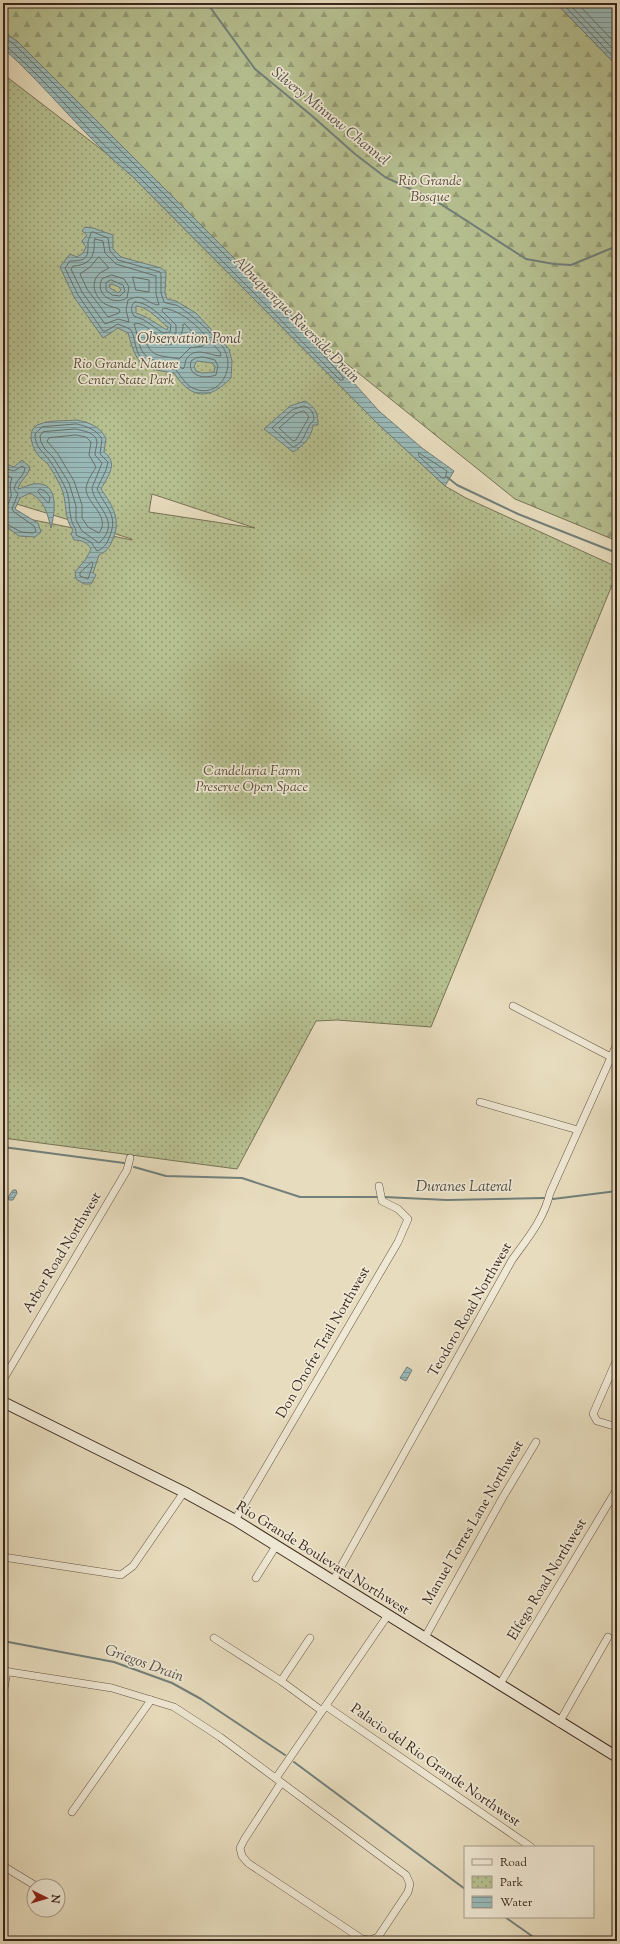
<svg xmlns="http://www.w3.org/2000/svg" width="620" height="1944" viewBox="0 0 620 1944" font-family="'Sorts Mill Goudy',serif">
<defs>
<pattern id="forest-firs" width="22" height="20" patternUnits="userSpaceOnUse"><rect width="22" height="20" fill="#b6c091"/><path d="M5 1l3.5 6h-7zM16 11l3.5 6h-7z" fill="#959c76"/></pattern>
<pattern id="park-dots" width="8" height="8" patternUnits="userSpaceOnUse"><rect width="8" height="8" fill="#b6c091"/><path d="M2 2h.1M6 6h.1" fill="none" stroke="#959c76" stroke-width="1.8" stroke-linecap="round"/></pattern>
<pattern id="water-rules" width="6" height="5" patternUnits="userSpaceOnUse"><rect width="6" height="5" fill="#99bab9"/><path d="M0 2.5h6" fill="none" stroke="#7e9796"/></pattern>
</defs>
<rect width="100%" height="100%" fill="#e7dcbd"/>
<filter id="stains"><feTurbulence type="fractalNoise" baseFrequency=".005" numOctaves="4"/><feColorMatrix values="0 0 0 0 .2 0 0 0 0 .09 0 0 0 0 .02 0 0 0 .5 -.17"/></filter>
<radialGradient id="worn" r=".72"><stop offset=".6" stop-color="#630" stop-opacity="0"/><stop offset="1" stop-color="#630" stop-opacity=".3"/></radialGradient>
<!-- forest -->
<polygon fill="url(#forest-firs)" stroke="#777356" points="3,3 556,3 617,66 617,541 515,499 311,335 18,42 3,31"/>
<!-- park -->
<path fill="url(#park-dots)" stroke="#777356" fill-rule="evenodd" d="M3 74 106 153 132 176 378 424 445 486 466 498 617 567V573L431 1027 337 1020 316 1021 237 1169 3 1138ZM152 494 255 528 149 512ZM10 502 132 539V540L4 514Z"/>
<!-- water -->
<g fill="url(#water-rules)" stroke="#727f7a" fill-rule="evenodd">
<polygon points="556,3 617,3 617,66"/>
<path d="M3 31 18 42 311 335 379 411 422 448 454 471 445 486 378 424 132 176C86 139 48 88 3 48Z"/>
<path d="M85 227 93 228 113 235V249L121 257 161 268 166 272 165 293 167 299 176 301 196 313 229 349 232 361 231 378C209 401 191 399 174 373 140 368 137 365 128 333L118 328 103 338 74 297 60 267 70 254 77 257 83 253 86 247 82 241 87 235 82 231ZM112 284 119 287 121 290 118 293 110 288 109 285ZM136 306C149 307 158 320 168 327L167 330 146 317 136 313ZM197 361 212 363 215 366 214 372 202 373 196 371 194 366Z"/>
<path d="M305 401C316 408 318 413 318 425H313C312 437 303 446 293 452L264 429 290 406Z"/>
<path d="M77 420C90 423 99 426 106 438L104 452C119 463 108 476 101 489 113 506 122 521 112 541 110 547 105 553 99 555L93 573 96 575 91 584H84L76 579 75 572 86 559 91 549C87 542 81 540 74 540L71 534 73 530C63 518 68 503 61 487 57 479 52 470 47 463 44 460 40 458 38 455 31 446 26 428 40 424 49 420 67 421 77 420Z"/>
<path d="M22 460 30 467C28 477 20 480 18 489 23 488 28 485 33 484 60 480 55 512 51 528 47 513 45 501 30 493L20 498 15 509 38 523 41 532 35 537 19 536 3 524V463L14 467Z"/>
<polygon points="13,1190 16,1190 17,1193 13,1200 9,1200 8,1197"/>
<polygon points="407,1367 412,1370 406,1381 400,1378"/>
</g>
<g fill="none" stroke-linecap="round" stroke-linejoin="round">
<!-- shore -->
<g stroke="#68706a" stroke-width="1">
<polyline points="562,3 617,61"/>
<polyline points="568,3 617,53"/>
<polyline points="577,3 617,45"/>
<path d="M3 36 15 45 308 338 343 377V380H340L135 173C89 135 53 86 7 47L3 45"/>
<path d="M93 232 108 238 110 251 118 260 160 272 161 274V293L164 302C168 304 172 304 176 305 188 311 220 339 225 351 235 371 218 398 195 389 186 386 182 377 176 370 160 365 141 368 136 347 134 341 134 333 130 329L118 324 106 331H103L78 295 65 268 70 261C88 261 88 257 88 242 88 239 91 236 91 233Z"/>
<path d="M95 239 103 241 105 253 116 264 156 276V294L159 305C146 304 144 292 128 300L126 310 129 322 118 319 105 324 82 292 71 269 73 266C83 266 93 261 94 249 95 245 93 243 95 239Z"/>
<path d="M99 257 109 268C106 270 102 271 99 274 89 284 96 298 105 304 110 307 116 307 120 310L119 313 108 317 87 289 80 274 90 267Z"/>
<path d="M112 275 124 279 129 287 127 298C114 306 94 295 102 279Z"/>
<polygon points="133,277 149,280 149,292 136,290"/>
<polygon points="111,280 123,285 125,291 120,296 112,295 106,290 106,283"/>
<path d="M135 302C149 302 161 317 171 325L170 332 163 333 144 320 134 316C131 312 130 305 135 302Z"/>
<path d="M164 308C189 313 204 334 220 352L221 356C211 356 196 346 187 358 184 362 186 366 183 369 171 360 149 366 141 349 138 342 137 332 134 324 147 320 157 343 172 338L176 332V325L162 311Z"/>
<path d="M185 324 203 343V346L190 348 179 359C162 355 150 359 145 338L147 336C152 338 156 342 161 344 174 348 183 338 183 325Z"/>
<path d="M203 357 215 360 218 366 216 375C205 379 187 377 191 361L196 358Z"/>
<path d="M304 406C311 408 314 413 314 420 305 427 306 443 293 447L272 428 292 410Z"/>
<polygon points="304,411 309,417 296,440 293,441 279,428 295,414"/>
<path d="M77 424C88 427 96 429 102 439L100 454 108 462 106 470 97 489C106 508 119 515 109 538 107 544 103 549 97 551L91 542 76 535C77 528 72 525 71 518 68 505 71 498 64 485 60 477 55 468 50 461 43 451 35 448 35 434L42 427Z"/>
<path d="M76 429C83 431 96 432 97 442 97 446 95 450 95 455L102 463 92 488C94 507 123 521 99 543L82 531 76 520V506L69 483 53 457 45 449 41 442 40 436 43 432Z"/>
<path d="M76 435 86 437 91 442 89 455 96 467C92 474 86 482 86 490 88 505 111 517 99 533L88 527 82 518V505L74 481 58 454 47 441 49 438Z"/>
<polygon points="419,453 447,471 445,478 442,478 419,456"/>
<path d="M3 468 14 471 22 466 25 468C24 477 16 479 14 489L18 494 12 509 14 512 34 526 36 531 33 533 21 532 3 522"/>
<path d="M3 473 12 478C8 488 12 491 11 496 9 504 5 507 8 515L3 517"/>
<polygon points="40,489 45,491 50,497 49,503 47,502 38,492"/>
<polygon points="92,562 93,564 88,579 80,576 80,573"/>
</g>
<!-- stream -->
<g stroke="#727f7a" stroke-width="2">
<polyline points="207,3 255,69 311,115 355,154 385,177 436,201 526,259 554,264 571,265 617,246"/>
<polyline points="447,477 457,485 518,514 617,553"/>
<polyline points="3,1147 124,1163"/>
<polyline points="134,1167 166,1176 242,1178 300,1197 377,1197"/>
<polyline points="384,1197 447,1200 544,1198"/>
<polyline points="553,1199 617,1191"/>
<polyline points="3,1641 114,1662 172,1683 201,1699 285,1755"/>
<polyline points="294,1762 465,1889"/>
<polyline points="505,1917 539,1941"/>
</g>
<!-- minor casing -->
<g stroke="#645444" stroke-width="8">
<g id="minor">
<polyline points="513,1006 611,1057"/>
<polyline points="480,1102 578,1130"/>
<polyline points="617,1359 593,1414 597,1421 617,1427"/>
<polyline points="3,1380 127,1170 130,1158"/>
<polyline points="235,1520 398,1242 408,1219 398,1209 382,1201 379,1186"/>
<polyline points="3,1557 121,1575 133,1566 184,1492"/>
<polyline points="256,1578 276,1546"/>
<path d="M333 1581 512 1260C527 1239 544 1219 550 1193L617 1044"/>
<polyline points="214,1638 281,1681 322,1711"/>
<polyline points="424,1639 503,1497 536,1442"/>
<polyline points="3,1671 112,1688 174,1707 220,1737 406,1875 410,1884 408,1892 378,1937 370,1940 362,1939 248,1863 242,1856 240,1848 244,1840 281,1783"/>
<polyline points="281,1681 310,1638"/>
<polyline points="500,1684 617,1489"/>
<polyline points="3,1695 7,1671"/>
<polyline points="326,1706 531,1847"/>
<polyline points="559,1723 608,1637"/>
<polyline points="276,1778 388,1615"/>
<polyline points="72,1812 151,1700"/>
<polyline points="3,1866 36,1886"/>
</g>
</g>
<!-- secondary casing -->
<g stroke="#38261c" stroke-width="12">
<polyline id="secondary" points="3,1402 184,1492 235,1520 617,1757"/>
</g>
<!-- minor -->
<use href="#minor" stroke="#efe8d4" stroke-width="7"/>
<!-- secondary -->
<use href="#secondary" stroke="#efe8d4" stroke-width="10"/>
</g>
<g text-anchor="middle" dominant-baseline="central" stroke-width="3.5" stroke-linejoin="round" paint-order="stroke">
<!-- park labels -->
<g font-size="14" font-style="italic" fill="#584c39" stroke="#efe8d4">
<text x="430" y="182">Rio Grande<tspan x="430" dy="16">Bosque</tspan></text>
<text x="126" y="365">Rio Grande Nature<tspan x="126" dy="16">Center State Park</tspan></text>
<text x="252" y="772">Candelaria Farm<tspan x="252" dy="16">Preserve Open Space</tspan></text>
</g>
<!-- street labels -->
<g font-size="14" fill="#38261c" stroke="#efe8d4">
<text transform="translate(63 1253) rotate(-59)">Arbor Road Northwest</text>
<text transform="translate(471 1310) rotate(-60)">Teodoro Road Northwest</text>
<text transform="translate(324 1343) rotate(-60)">Don Onofre Trail Northwest</text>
<text transform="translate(474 1523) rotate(-60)">Manuel Torres Lane Northwest</text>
<text transform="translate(322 1559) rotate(32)">Rio Grande Boulevard Northwest</text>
<text transform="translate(548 1580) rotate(-59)">Elfego Road Northwest</text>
<text transform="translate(435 1766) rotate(35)">Palacio del Rio Grande Northwest</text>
</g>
<!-- water labels -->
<g font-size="15" font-style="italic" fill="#504b43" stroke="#efe8d4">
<text transform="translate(330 117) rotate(39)">Silvery Minnow Channel</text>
<text transform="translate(296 320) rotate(45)">Albuquerque Riverside Drain</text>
<text x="189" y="339">Observation Pond</text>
<text x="464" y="1187">Duranes Lateral</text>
<text transform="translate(144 1664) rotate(20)">Griegos Drain</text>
</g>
</g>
<!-- margin -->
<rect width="620" height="1944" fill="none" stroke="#e7dcbd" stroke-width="16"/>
<rect x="4" y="4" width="612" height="1936" fill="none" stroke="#38261c" stroke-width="2"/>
<rect x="8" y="8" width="604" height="1928" fill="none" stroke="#38261c"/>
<!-- legend -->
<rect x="464" y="1846" width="130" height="72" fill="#efe8d4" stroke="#a69a8a"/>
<rect x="472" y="1859" width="20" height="6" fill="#efe8d4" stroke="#a69a8a"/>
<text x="500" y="1866" font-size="12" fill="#38261c">Road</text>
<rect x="472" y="1876" width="20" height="12" fill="url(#park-dots)" stroke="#a69a8a"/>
<text x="500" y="1886" font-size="12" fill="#38261c">Park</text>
<rect x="472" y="1896" width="20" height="12" fill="url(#water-rules)" stroke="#a69a8a"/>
<text x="500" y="1906" font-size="12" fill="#38261c">Water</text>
<!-- north arrow -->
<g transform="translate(46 1898) rotate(95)"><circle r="19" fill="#efe8d4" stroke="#a69a8a"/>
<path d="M0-3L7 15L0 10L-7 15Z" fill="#8f2418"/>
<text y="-6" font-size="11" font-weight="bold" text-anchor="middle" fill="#38261c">N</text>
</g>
<rect width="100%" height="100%" filter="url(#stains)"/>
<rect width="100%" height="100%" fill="url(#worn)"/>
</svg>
